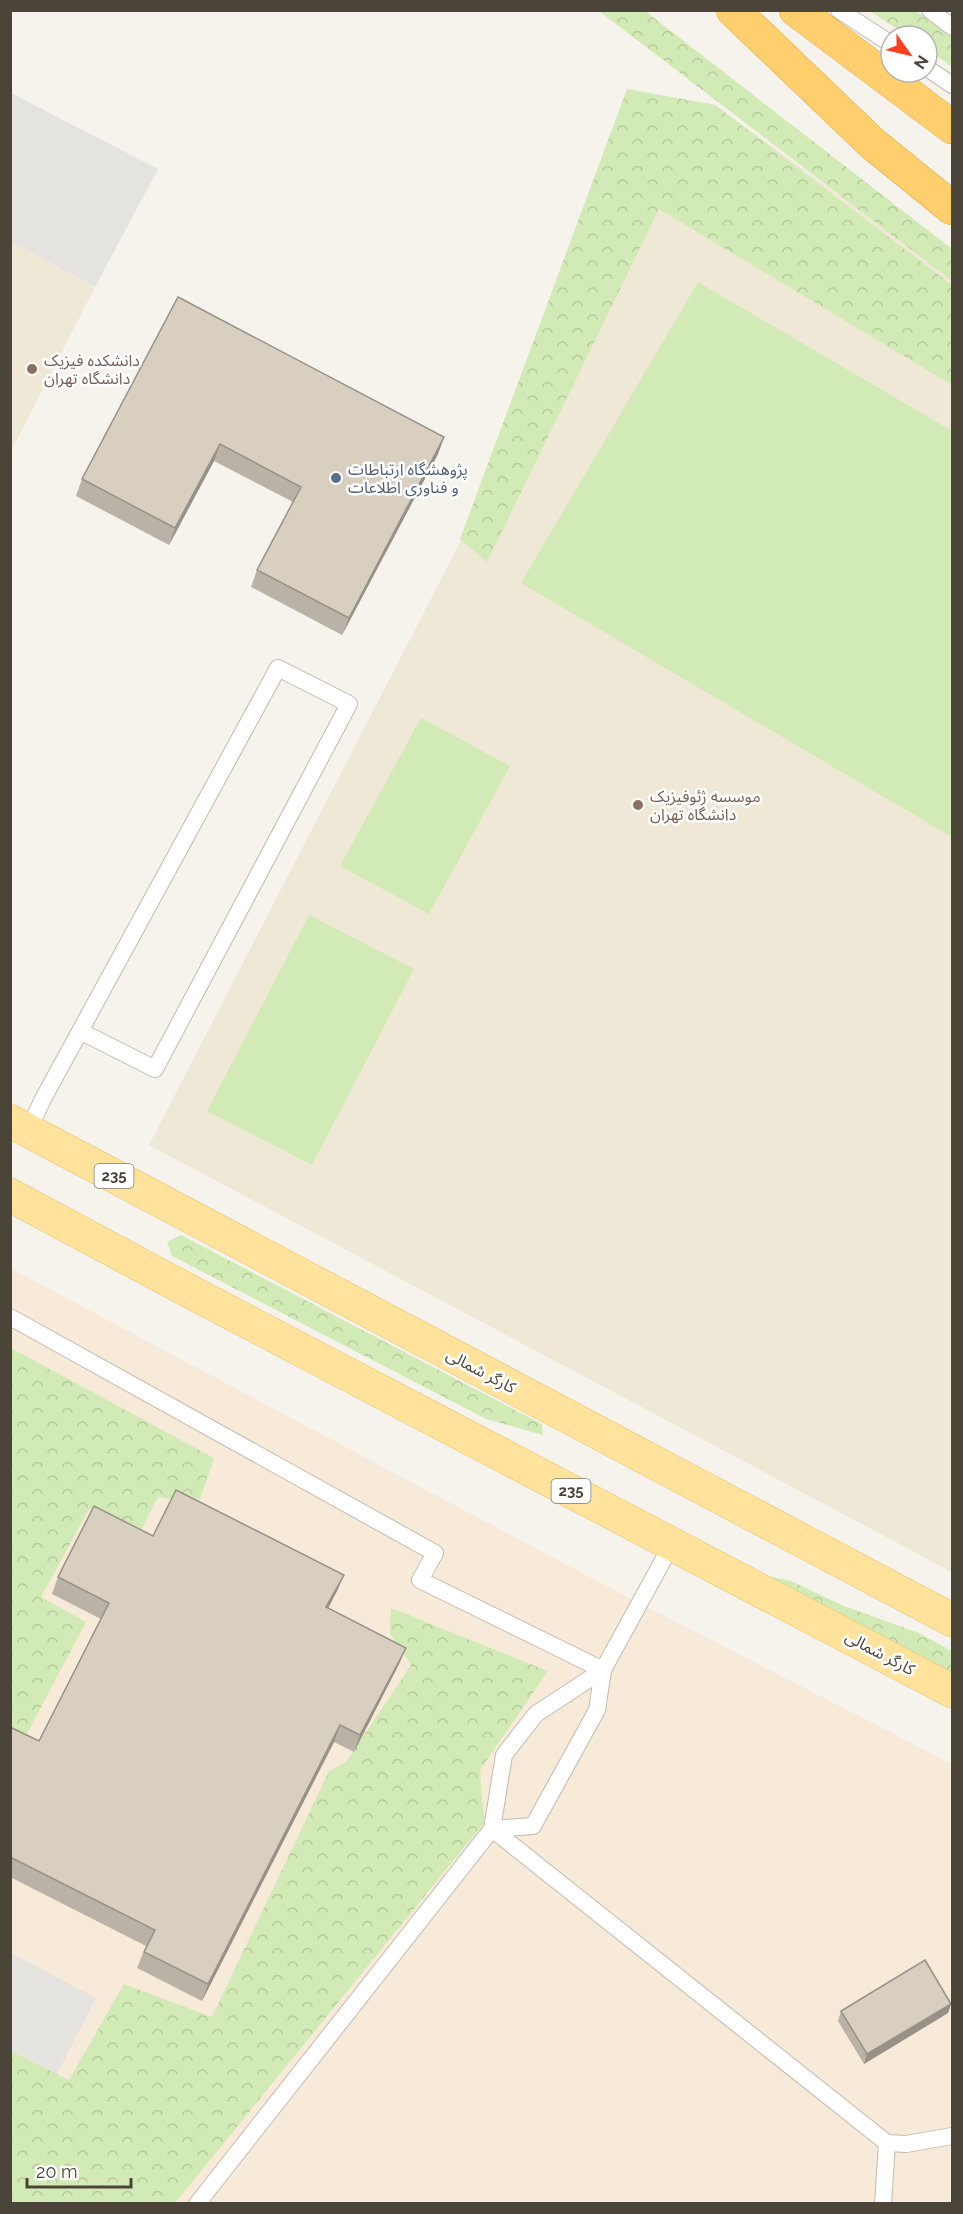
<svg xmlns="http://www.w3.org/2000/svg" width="963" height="2214" viewBox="0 0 963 2214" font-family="Raleway,'Noto Sans Arabic',sans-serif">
<defs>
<pattern id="forest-crowns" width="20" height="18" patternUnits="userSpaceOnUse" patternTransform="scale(1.5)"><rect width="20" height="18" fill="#d2eab5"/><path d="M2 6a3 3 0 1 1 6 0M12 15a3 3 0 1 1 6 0" fill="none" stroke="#b6ca9c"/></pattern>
</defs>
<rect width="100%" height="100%" fill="#f6f3ec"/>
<!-- commercial -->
<polygon fill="#f7ead8" points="10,1268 595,1580 952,1764 952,2203 11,2203"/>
<!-- education -->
<g fill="#efe8d6">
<polygon points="627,89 715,105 952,277 952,1572 149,1145 500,465"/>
<polygon points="11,241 95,287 11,451"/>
</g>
<!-- green -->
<g fill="#d2eab5">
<polygon points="698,282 952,431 952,837 521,583"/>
<polygon points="421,718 510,766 429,914 340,866"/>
<polygon points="309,915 414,969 312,1165 207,1111"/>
</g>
<!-- forest -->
<g fill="url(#forest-crowns)">
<polygon points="599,11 645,11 952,249 952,281"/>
<polygon points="870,11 916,11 952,36 952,67 927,49 927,36 908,36"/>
<polygon points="627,89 715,105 952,285 952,385 659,209 487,562 460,539"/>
<polygon points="181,1235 542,1424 543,1435 486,1419 172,1256 167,1242"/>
<polygon points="11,1348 214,1458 198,1505 158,1497 138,1536 89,1509 41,1597 86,1622 23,1741 11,1734"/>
<polygon points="768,1576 791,1581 844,1606 919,1633 952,1651 952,1680"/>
<polygon points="391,1608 548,1671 480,1770 484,1823 175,2203 11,2203 10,2050 69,2080 124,1984 212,2017 329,1771 346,1762 411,1665 390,1634"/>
</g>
<!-- parking -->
<g fill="#e5e3e0">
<polygon points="11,93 158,169 95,287 11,241"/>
<polygon points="11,1953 96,1998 57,2074 11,2050"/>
</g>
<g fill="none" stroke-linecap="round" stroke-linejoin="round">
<!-- lane casing -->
<g stroke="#c2bbae" stroke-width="18">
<g id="lane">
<polyline points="839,10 891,44"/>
<polyline points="930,10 952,27"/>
<polyline points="927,68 952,85"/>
<polyline points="28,1131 43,1099 278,668 349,704 155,1069 80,1031"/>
<polyline points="10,1317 435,1553 420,1580 603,1670"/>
<polyline points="603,1670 536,1714 504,1755 492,1829 533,1826 597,1710 603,1670 672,1544"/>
<polyline points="197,2204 492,1829 887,2143 906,2144 952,2136"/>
<polyline points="883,2204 887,2143"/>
</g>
</g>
<!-- primary casing -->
<g stroke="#e6c16a" stroke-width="34">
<g id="primary">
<polyline points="10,1121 952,1620"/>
<polyline points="10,1195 189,1291 952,1691"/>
</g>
</g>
<!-- highway casing -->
<g stroke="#e0a43c" stroke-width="34">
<g id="highway">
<polyline points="733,10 873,144 952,208"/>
<polyline points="796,10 952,127"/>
</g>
</g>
<!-- lane -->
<use href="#lane" stroke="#fff" stroke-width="16"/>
<!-- primary -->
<use href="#primary" stroke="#ffe39c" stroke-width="33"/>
<!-- highway -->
<use href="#highway" stroke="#ffcf6e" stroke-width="33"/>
</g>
<!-- wall -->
<g fill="#bab2a6">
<polygon points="178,297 444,437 438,454 342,635 251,587 257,570 293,502 214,461 169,545 76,496 82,479"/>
<polygon points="153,1536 344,1575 337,1591 328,1608 406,1648 399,1664 354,1752 334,1742 202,2001 137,1968 146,1946 10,1877 10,1727 39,1741 101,1619 52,1594 58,1577"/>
<polygon points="951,2004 948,2013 864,2064 838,2021 841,2011"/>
</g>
<!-- shaded-wall -->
<g fill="#979187">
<polygon points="444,437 438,454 342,635 349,618"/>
<polygon points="220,444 214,461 169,545 175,528"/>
<polygon points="344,1575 337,1591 320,1624 326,1607"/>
<polygon points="406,1648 399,1664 354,1752 360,1735"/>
<polygon points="340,1725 334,1742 202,2001 208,1984"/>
<polygon points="951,2004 948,2013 864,2064 867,2054"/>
</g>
<!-- building -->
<g fill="#d8cfc1" stroke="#979187" stroke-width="1.5">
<polygon points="178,297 444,437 349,618 257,570 301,487 220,444 175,528 82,479"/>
<polygon points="176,1490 344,1575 326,1607 406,1648 360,1735 340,1725 208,1984 144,1952 155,1930 10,1857 10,1727 39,1741 109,1603 58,1577 94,1506 153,1536"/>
<polygon points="925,1960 951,2004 867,2054 841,2011"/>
</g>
<!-- markers -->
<g fill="#8d6e63" stroke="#fff" stroke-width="2">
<circle cx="32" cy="369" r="6"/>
<circle cx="638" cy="805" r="6"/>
</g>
<circle fill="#5c6f8a" stroke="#fff" stroke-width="2" cx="336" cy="478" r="6"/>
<g text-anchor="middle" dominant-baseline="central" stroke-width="5" stroke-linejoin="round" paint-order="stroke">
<!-- shield labels -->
<g fill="#fff" stroke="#817c74" stroke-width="1.5">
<rect x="94.5" y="1164" width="39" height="24" rx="4.5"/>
<rect x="551.5" y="1479" width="39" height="24" rx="4.5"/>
</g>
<g font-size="15" font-weight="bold" fill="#4b4439">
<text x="114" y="1176">235</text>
<text x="571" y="1491">235</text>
</g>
<!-- education labels -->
<g font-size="16" fill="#785e54" stroke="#fff" text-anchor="start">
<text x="44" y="360">دانشکده فیزیک<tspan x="44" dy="18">دانشگاه تهران</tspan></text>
<text x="650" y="796">موسسه ژئوفیزیک<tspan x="650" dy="18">دانشگاه تهران</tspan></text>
</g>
<!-- service labels -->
<g font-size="16" fill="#4e5e75" stroke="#fff" text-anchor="start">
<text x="348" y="469">پژوهشگاه ارتباطات<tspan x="348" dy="18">و فناوری اطلاعات</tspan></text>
</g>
<!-- street labels -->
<g font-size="16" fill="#4b4439" stroke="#fff">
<text transform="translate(481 1371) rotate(28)">کارگر شمالی</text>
<text transform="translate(880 1653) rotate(28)">کارگر شمالی</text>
</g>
</g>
<!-- border -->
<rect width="963" height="2214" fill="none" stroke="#4b4439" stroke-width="24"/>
<!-- north arrow -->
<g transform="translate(909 54) rotate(124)"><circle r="28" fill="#ffffff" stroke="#b7b4b0" stroke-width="1.5"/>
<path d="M0-4.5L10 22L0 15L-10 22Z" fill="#fc3f1d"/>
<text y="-9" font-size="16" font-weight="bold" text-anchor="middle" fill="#4b4439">N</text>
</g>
<!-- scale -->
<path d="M27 2178v9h104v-9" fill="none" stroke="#4b4439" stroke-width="3"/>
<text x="36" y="2178" font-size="18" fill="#4b4439" stroke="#ffffff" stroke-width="4.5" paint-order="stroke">20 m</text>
</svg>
